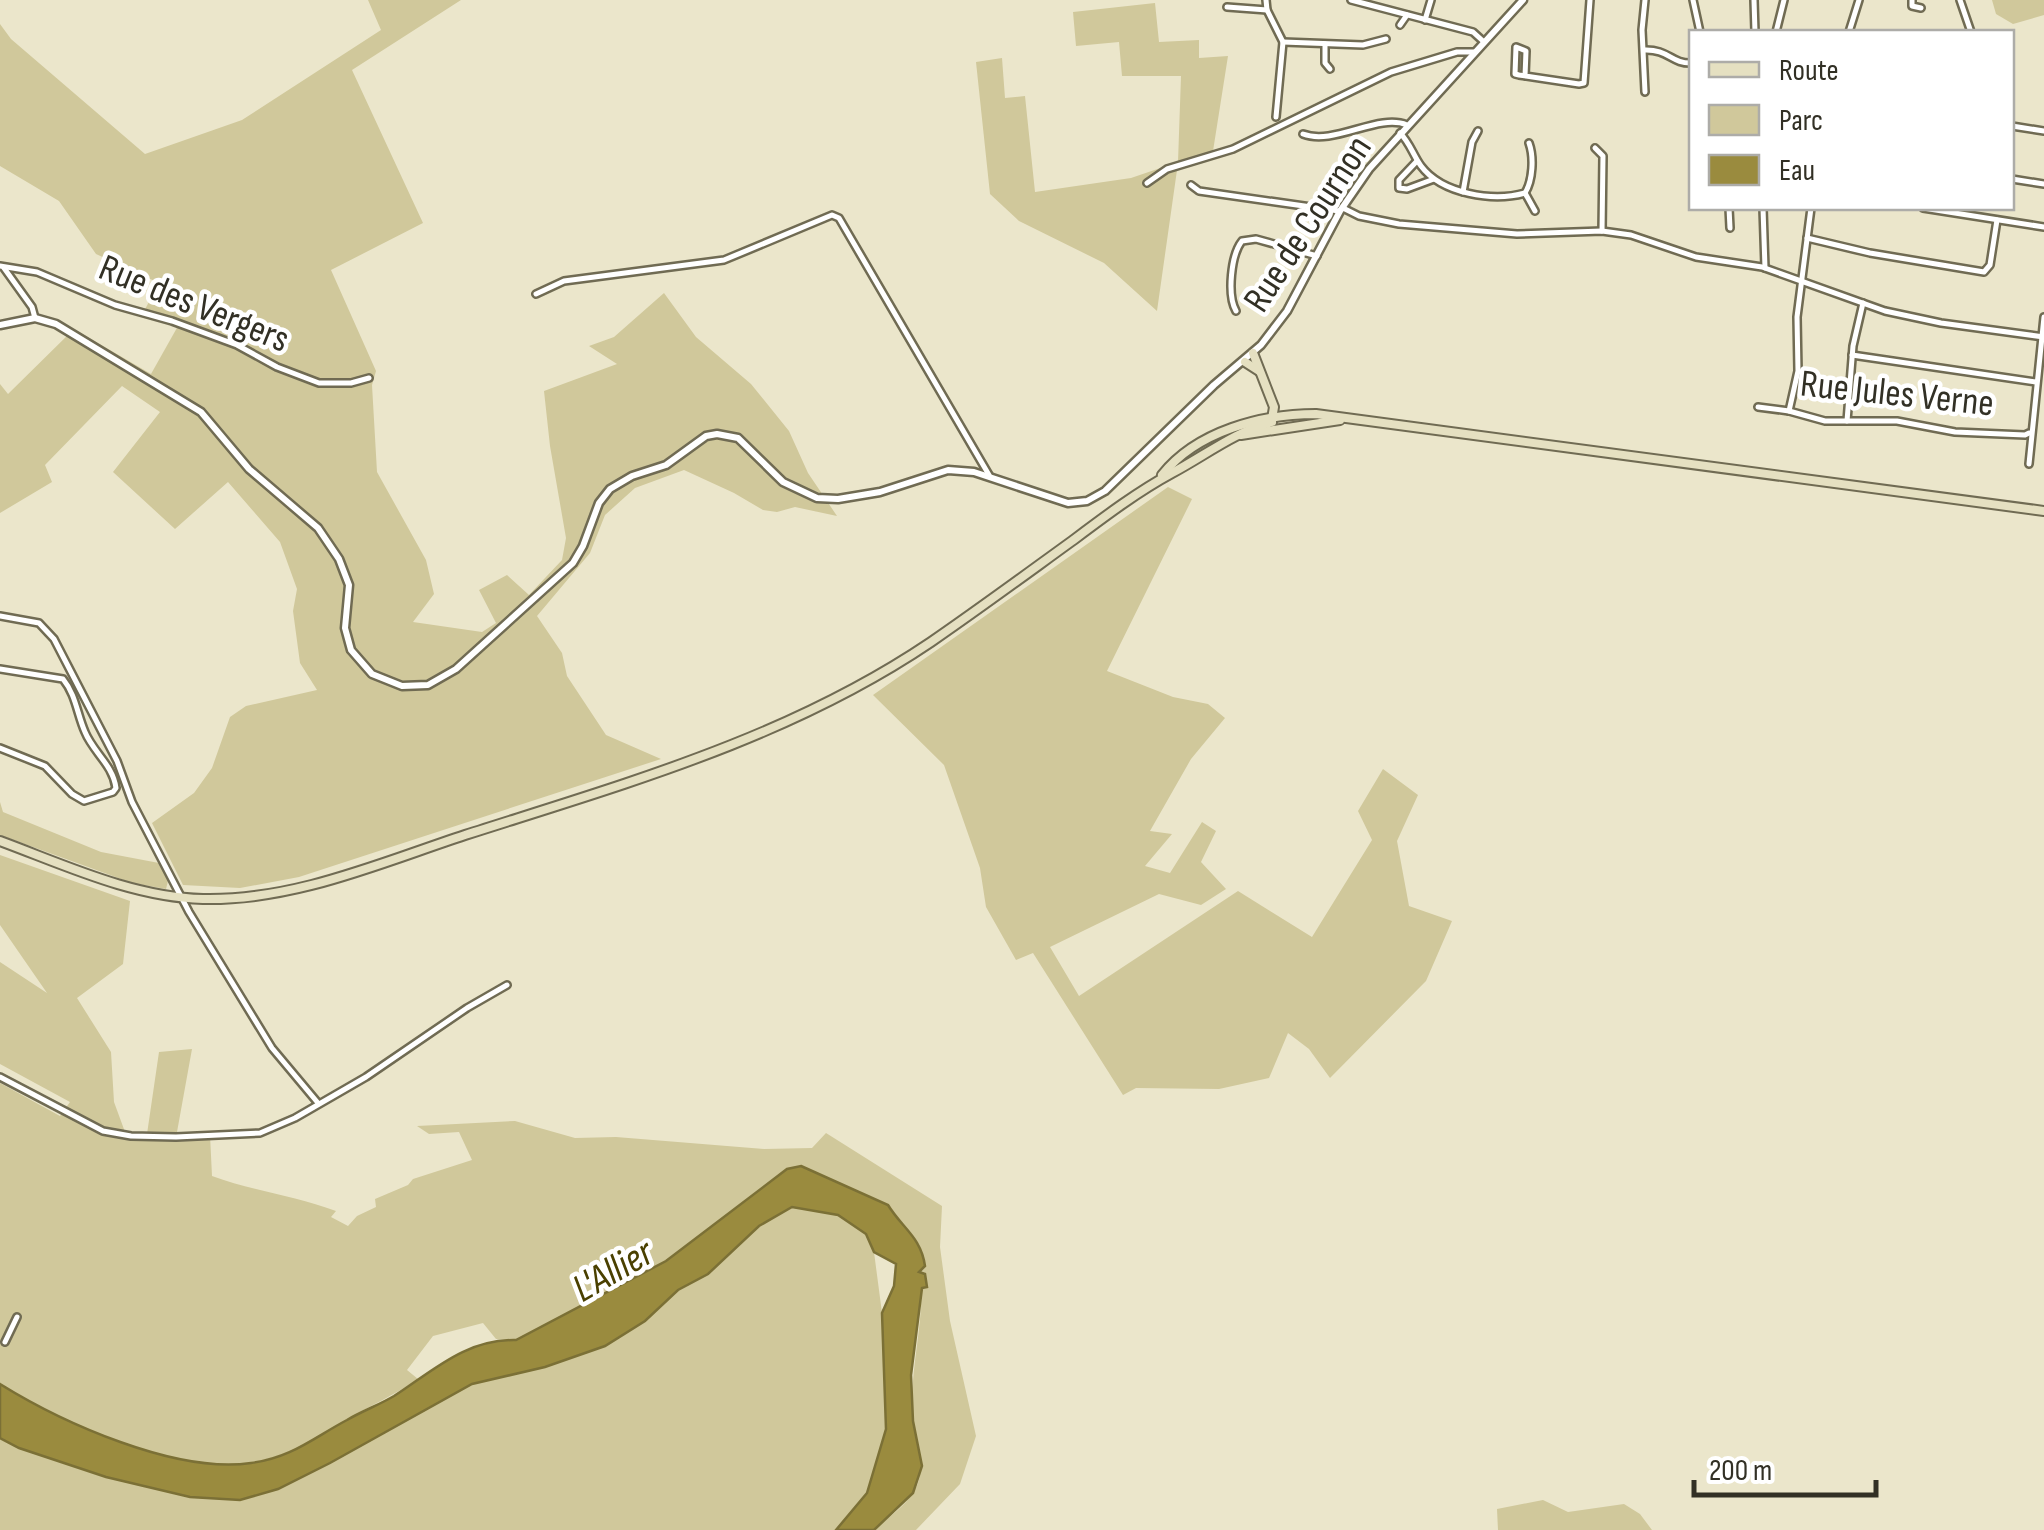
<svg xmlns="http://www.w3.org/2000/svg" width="2044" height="1530" viewBox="0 0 2044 1530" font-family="'Sofia Sans Condensed',sans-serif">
<rect width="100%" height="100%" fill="#ebe6cb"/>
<!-- green -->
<g fill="#d0c89b">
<polygon points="368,0 461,0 352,70 423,223 331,270 376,371 372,385 377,472 426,560 434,594 413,622 482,632 496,623 479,590 507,575 529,595 562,560 566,538 550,446 544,391 617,364 589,346 614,337 664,293 696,337 751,384 789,431 808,473 837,516 795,507 777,512 763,510 734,493 684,470 635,488 605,515 590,553 537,616 562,653 567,676 606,735 661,759 299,877 240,888 183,885 152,823 194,793 212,768 230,717 246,706 317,690 300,663 293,611 297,589 280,542 228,482 175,529 113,472 160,412 122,386 45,465 52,482 0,513 0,384 8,394 74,329 151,374 178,326 142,315 159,283 96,254 59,201 0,166 0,24 11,39 145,154 242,120 381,30"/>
<polygon points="1992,0 2044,0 2044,15 2013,24 1996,14"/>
<polygon points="1155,3 1159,42 1199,40 1199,58 1228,56 1213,151 1178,163 1157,311 1104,263 1019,221 990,194 976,62 1002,58 1005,98 1025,96 1035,192 1131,178 1178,162 1181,76 1122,76 1119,42 1076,46 1073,12"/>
<polygon points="1168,487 1192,499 1107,671 1173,697 1208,704 1225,718 1191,759 1150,831 1172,834 1145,866 1170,873 1202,822 1216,831 1201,862 1226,889 1201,905 1159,894 1050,947 1079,996 1238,891 1312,937 1372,840 1358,811 1383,769 1418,795 1397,841 1409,906 1452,921 1426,981 1330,1078 1309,1049 1288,1033 1269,1078 1219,1089 1136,1088 1123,1095 1033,953 1016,960 986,907 980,868 944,765 873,695"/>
<polygon points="0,802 3,812 101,852 159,863 168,881 166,889 132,883 0,835"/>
<path d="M0 855 130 901 123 964 77 998 111 1052 114 1102 125 1132 147 1134 159 1052 192 1049 177 1132 210 1135 212 1176C253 1191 295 1196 336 1211L331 1217 348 1226 357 1216 376 1207 375 1199 408 1185 413 1179 472 1160 459 1132 429 1134 417 1126 515 1121 575 1138 616 1137 764 1149 812 1148 826 1133 942 1206 940 1247 950 1321 976 1436 960 1484 916 1530H874C886 1519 904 1507 913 1493 929 1468 915 1444 913 1418 908 1367 928 1315 919 1265 914 1240 900 1225 888 1205L801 1166 786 1169 666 1261 516 1340 496 1339 483 1323 433 1336 407 1370 418 1379C395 1395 369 1406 345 1421 311 1441 294 1454 254 1462 182 1477 61 1422 0 1384V1083L60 1116 70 1102 0 1064V962L47 993 0 925Z"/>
<polygon points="792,1207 838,1215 866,1234 874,1252 882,1313 886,1429 867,1493 836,1530 0,1530 0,1438 19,1448 106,1477 190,1497 278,1489 472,1384 545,1367 605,1346 645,1321 678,1290 708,1274 759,1226"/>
<polygon points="1543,1500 1568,1512 1624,1504 1640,1514 1652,1530 1498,1530 1497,1509"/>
</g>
<!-- water -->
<path fill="#9a8b3e" stroke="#7b7036" stroke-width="2.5" d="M801 1166 888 1205C902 1228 921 1237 925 1266L919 1272 925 1274 927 1287 922 1288 911 1375 913 1421 922 1466 913 1493 874 1530H836L867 1493 886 1429 882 1313 894 1286 896 1264 874 1252 866 1234 838 1215 792 1207 759 1226 708 1274 678 1290 645 1321 605 1346 545 1367 472 1384 330 1463 278 1489 240 1500 190 1497 106 1477 19 1448 0 1438V1384C63 1423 176 1474 251 1463 291 1458 313 1438 347 1420 362 1411 379 1405 394 1396 434 1370 466 1339 516 1340L666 1261 787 1169Z"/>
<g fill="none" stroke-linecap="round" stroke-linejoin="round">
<!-- minor casing -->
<g stroke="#706b53" stroke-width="10">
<g id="minor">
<polyline points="1266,0 1267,10 1283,42 1276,117"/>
<polyline points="1351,0 1473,32 1484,42"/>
<polyline points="1693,0 1700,32"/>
<polyline points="1754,0 1755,32"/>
<polyline points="1912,0 1912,6 1921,8"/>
<polyline points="1960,0 1971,32"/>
<polyline points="1227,7 1267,10"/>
<polyline points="1425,20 1431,0"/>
<polyline points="1400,25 1407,15"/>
<polyline points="1776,32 1784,0"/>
<polyline points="1849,32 1859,0"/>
<polyline points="1283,42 1363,45 1386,39"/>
<polyline points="1325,44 1325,63 1330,69"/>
<path d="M1644 50C1669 49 1671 64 1692 63"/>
<polyline points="1525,76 1526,51 1516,47 1515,74 1519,75 1579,84 1584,83 1590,0"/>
<polyline points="1645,92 1642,30 1645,0"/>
<polyline points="2012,126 2044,131"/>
<path d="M1400 133C1410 143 1413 155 1421 166 1442 194 1493 202 1525 193 1533 180 1534 157 1529 143"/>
<path d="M1303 134C1334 146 1378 113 1407 125"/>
<polyline points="1595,148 1603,156 1602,231"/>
<polyline points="1417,161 1399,180 1399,188 1407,189 1434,179"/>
<polyline points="2012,179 2044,184"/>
<polyline points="1147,183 1167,169 1233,149 1391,72 1457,52 1475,52"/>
<polyline points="1191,185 1199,191 1339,211"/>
<polyline points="1463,192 1472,142 1478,131"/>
<polyline points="1525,193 1535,211"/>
<polyline points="1343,208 1359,216 1399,224 1517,234 1602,231 1631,235 1696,257 1762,267 1885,311 1941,323 2044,337"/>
<polyline points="1729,208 1730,228"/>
<polyline points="1763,208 1765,268"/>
<polyline points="1923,208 2044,227"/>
<polyline points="1807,238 1870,253 1984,272 1990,265 1997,220"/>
<polyline points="0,266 37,272 115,305 172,321 237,345 277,367 319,383 351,383 369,378"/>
<polyline points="4,268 32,307 35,318"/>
<polyline points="536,294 564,281 724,260 832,215 839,218 989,475"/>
<path d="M1236 311C1227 295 1231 255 1242 241L1256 239 1317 256"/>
<polyline points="1852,355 2036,382"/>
<polyline points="1758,407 1789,411 1825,421 1897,421 1955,432 2025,435 2029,433"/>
<polyline points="1789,411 1798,371 1797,317 1811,208"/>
<polyline points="1847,421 1853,346 1863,303"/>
<polyline points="2029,464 2044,317"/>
<polyline points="0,616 39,623 54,639 117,761 132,802 189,912 272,1048 318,1103"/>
<path d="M0 669 63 679C76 695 77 714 85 732 93 752 113 765 116 788L113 792 84 801 72 794 45 766 0 748"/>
<polyline points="0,1077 103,1131 131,1136 176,1137 260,1133 295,1118 366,1077 467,1008 507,985"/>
<polyline points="5,1342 17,1317"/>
</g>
</g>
<!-- tertiary casing -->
<g stroke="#706b53" stroke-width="11">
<polyline id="tertiary" points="0,325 35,318 56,324 201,412 249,469 318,528 339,559 349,585 345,628 351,650 372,674 402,686 428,685 456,669 573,563 583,546 599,503 610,489 632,476 666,465 706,436 717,434 738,438 783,482 817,498 838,499 880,492 948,470 974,472 1068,503 1087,501 1105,491 1214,385 1261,345 1287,311 1340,211 1369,169 1523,0"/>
</g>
<!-- secondary casing -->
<g stroke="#706b53" stroke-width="12">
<g id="secondary">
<polyline points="1253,353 1274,407 1272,419"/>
<polyline points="1245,362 1259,371"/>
<polyline points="1241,435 1340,420"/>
<path d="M1162 475C1197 431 1262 414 1316 414L2044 511"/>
<path d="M0 841C65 865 132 897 203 899 294 901 380 863 465 835 627 783 789 738 931 642 979 609 1025 575 1072 541 1104 517 1137 492 1172 473 1206 455 1234 432 1272 422"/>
</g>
</g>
<!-- minor -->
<use href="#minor" stroke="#fff" stroke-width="5"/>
<!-- tertiary -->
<use href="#tertiary" stroke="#fff" stroke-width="6"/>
<!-- secondary -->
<use href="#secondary" stroke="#e5e0c1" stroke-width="8"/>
</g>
<g text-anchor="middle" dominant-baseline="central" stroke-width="9" stroke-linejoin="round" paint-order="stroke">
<!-- street labels -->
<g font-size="38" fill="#323025" stroke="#fff">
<text transform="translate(1308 224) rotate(-57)">Rue de Cournon</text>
<text transform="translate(194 304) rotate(22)">Rue des Vergers</text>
<text transform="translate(1897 394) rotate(6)">Rue Jules Verne</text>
</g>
<!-- water labels -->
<g font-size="40" font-style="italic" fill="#4a4000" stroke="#fff">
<text transform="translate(613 1271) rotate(-30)">L'Allier</text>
</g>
</g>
<!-- legend -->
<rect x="1689" y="30" width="325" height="180" fill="#ffffff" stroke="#adaca8" stroke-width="2.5"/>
<rect x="1709" y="62" width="50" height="15" fill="#e5e0c1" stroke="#adaca8" stroke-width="2.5"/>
<text x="1779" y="80" font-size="30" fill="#323025">Route</text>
<rect x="1709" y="105" width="50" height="30" fill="#d0c89b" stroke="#adaca8" stroke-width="2.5"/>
<text x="1779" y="130" font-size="30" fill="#323025">Parc</text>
<rect x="1709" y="155" width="50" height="30" fill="#9a8b3e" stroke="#adaca8" stroke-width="2.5"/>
<text x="1779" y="180" font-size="30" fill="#323025">Eau</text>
<!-- scale -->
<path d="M1694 1480v15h182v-15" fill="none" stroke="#323025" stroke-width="5"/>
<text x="1709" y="1480" font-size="30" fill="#323025" stroke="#ffffff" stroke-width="8" paint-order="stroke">200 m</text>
</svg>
